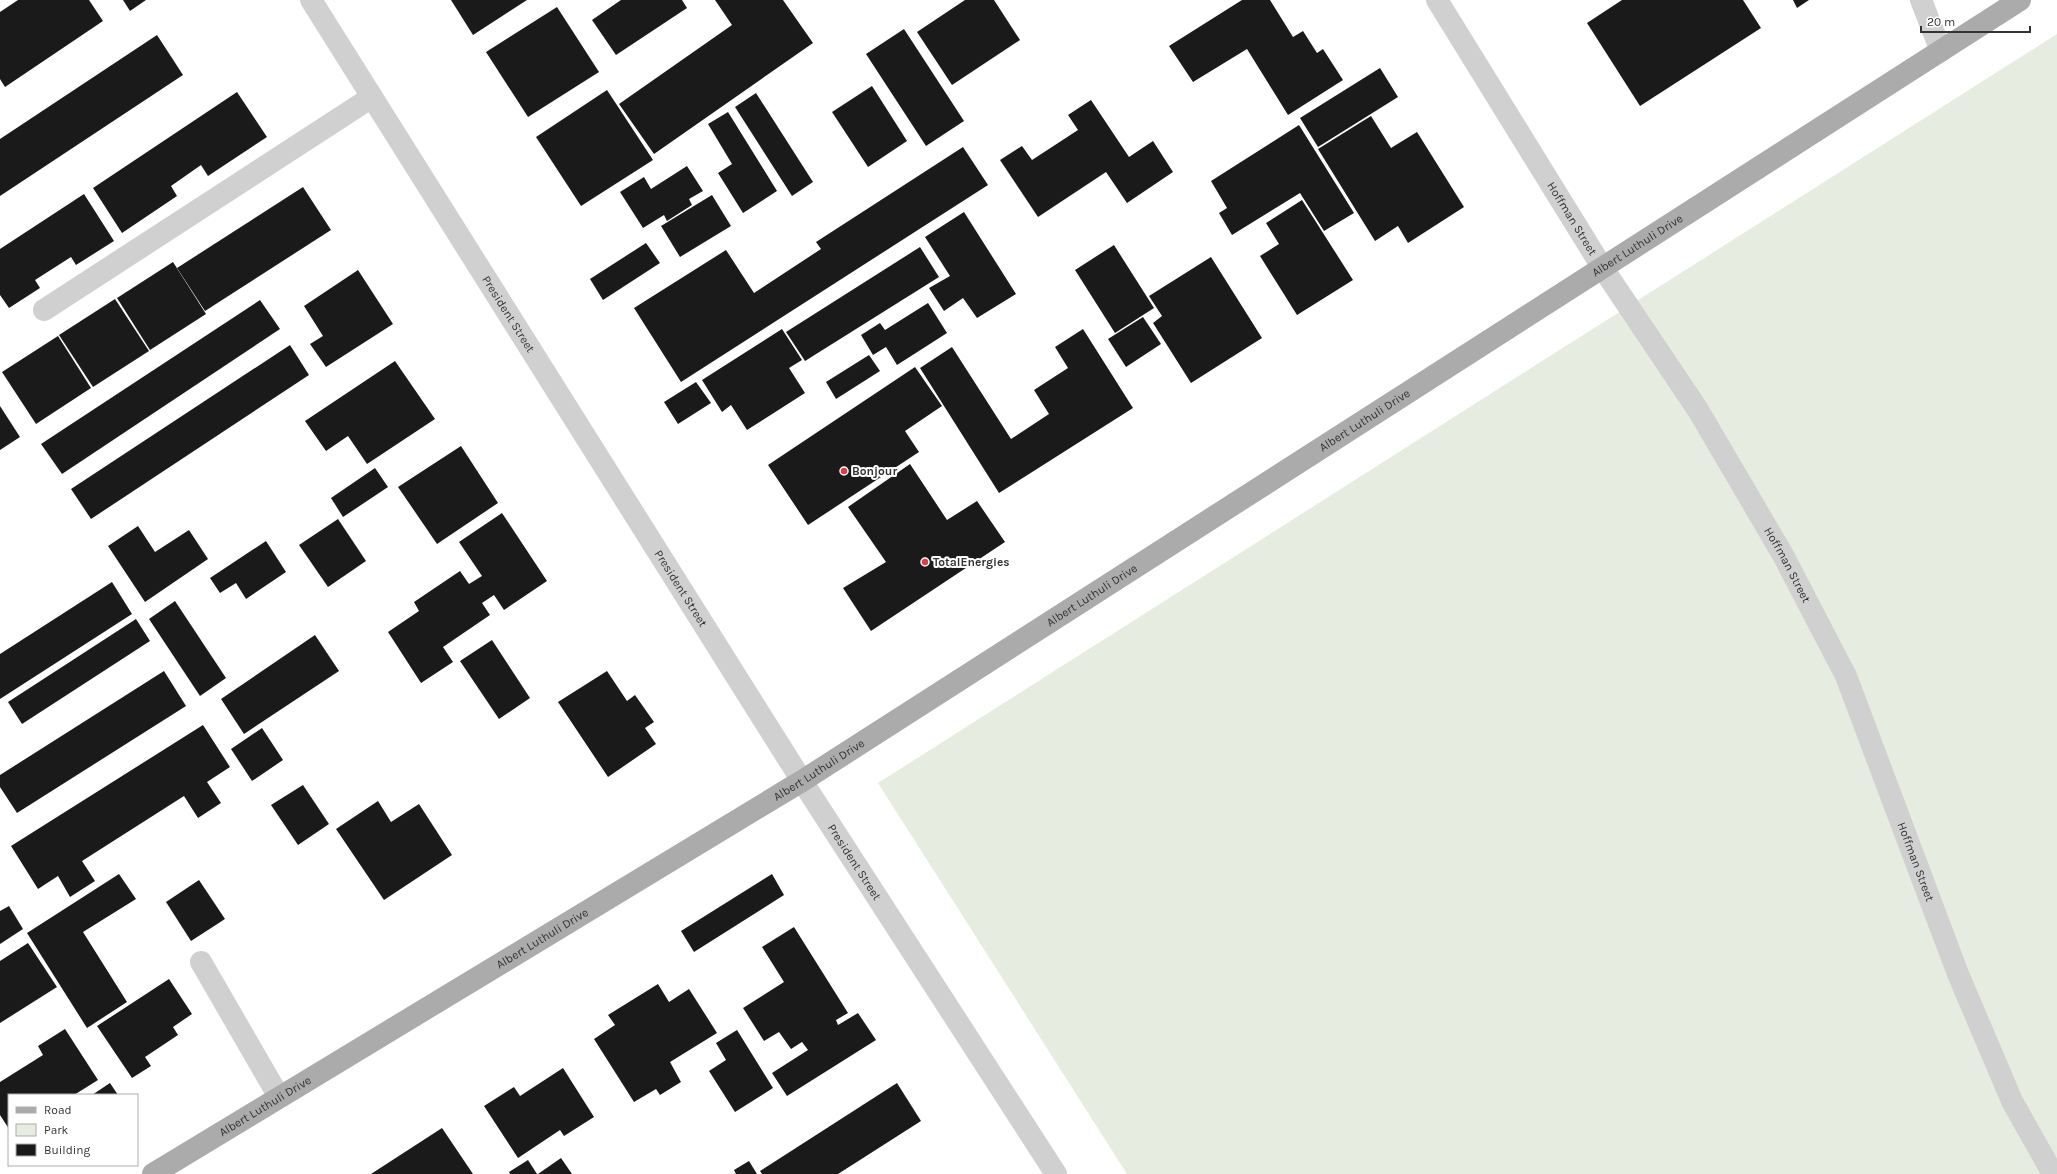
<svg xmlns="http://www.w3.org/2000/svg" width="2057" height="1174" viewBox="0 0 2057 1174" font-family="Karla,sans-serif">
<rect width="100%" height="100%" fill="#fff"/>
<!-- green -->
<polygon fill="#e6ecdf" points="2057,34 2057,1174 1127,1174 878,783"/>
<!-- building -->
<g fill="#1a1a1a">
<polygon points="18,0 89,0 103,21 5,87 0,79 0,12"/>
<polygon points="123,0 146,0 130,11"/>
<polygon points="451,0 527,0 473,35"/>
<polygon points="621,0 682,0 687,8 616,55 592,20"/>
<polygon points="715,0 783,0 813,43 654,154 619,104 732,25"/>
<polygon points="965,0 994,0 1020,40 952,85 917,32"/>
<polygon points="1242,0 1270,0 1293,37 1303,31 1317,53 1323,49 1343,80 1288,115 1247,49 1193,82 1169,46"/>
<polygon points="1622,0 1743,0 1761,28 1640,106 1587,23"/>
<polygon points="1793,0 1809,0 1797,8"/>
<polygon points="557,7 599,72 528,117 486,52"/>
<polygon points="904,29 964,121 926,146 866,54"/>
<polygon points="157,35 183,75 0,196 0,139"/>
<polygon points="1380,68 1398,97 1318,147 1300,118"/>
<polygon points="872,86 907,141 868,167 832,112"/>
<polygon points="607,90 653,160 581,206 536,137"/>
<polygon points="237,92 267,137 208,176 201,165 171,186 177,196 122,233 93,188"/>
<polygon points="756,93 813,182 792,196 735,107"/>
<polygon points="1091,100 1129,157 1153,141 1173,172 1127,203 1106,172 1038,217 1000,160 1022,146 1032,160 1078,130 1068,115"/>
<polygon points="728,112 777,191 743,213 718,173 732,164 708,124"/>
<polygon points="1371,116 1391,148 1417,132 1464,207 1408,243 1398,226 1375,241 1318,149"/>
<polygon points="1299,125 1354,213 1324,231 1300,193 1232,235 1219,213 1227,208 1211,181"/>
<polygon points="963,147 988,185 681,382 634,308 726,250 754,293 821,249 816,242"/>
<polygon points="687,166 703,191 689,199 692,205 667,221 664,215 643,228 620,192 644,177 651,189"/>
<polygon points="303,187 331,230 205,311 177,268"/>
<polygon points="84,194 114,241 76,265 71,257 35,280 40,288 9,308 0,295 0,249"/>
<polygon points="712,195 731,226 680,257 661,226"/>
<polygon points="1302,200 1353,280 1297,315 1260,256 1279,244 1266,223"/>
<polygon points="964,212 1016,294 977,318 963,298 944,311 929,288 950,276 925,237"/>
<polygon points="646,243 660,263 603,300 590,279"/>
<polygon points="1114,245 1154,308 1115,333 1075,270"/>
<polygon points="920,247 939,277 805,361 786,332"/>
<polygon points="1211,257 1262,338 1191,383 1153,323 1162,316 1149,296"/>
<polygon points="173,262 206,314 150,350 117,298"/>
<polygon points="358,270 393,324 326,367 310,344 323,336 304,306"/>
<polygon points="115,299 149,351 93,387 59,335"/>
<polygon points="260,300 280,329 62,474 41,444"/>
<polygon points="928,303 947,333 897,365 886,347 873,355 861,335 880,323 885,330"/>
<polygon points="1143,317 1161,344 1126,367 1108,339"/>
<polygon points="782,329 802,360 789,368 805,393 747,430 731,405 722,412 702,380"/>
<polygon points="1083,329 1133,408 999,493 920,368 952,347 1011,439 1049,414 1034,390 1068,368 1055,347"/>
<polygon points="58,336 91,388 36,424 2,372"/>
<polygon points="290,345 309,375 91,519 71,489"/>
<polygon points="869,355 880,371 836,399 826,382"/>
<polygon points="395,361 435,419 367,464 348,436 326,451 305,421"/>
<polygon points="915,367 942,406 905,431 919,452 808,525 768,465"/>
<polygon points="696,382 711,403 678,424 664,402"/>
<polygon points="0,406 20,437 0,450"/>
<polygon points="461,446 498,503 437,544 398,487"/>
<polygon points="910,464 947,520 977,501 1005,542 871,631 843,588 886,562 848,507"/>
<polygon points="375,468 388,487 343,517 331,498"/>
<polygon points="502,513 547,581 504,610 494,595 482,603 490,615 443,647 453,662 421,683 388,632 419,611 414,602 460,571 469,584 482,576 459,542"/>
<polygon points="338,519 366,561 328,587 299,545"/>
<polygon points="138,526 155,552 189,530 208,559 145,602 108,546"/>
<polygon points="266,541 286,572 246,599 236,583 220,593 210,578"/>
<polygon points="112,582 132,614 0,699 0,654"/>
<polygon points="175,601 226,678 200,696 149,619"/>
<polygon points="136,619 150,641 22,724 8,702"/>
<polygon points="315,635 339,671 244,734 221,699"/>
<polygon points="492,640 530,698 499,719 460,661"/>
<polygon points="164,671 186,706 17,813 0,787 0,775"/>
<polygon points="607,671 627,701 635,695 654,722 645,728 656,744 608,777 558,702"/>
<polygon points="203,725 230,767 207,782 221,803 198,818 184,796 82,861 95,881 70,897 58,876 38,889 11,846"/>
<polygon points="262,728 283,760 252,781 231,749"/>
<polygon points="303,785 329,824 298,845 271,805"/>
<polygon points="378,801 391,822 419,804 452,855 384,900 336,829"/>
<polygon points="119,874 136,899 83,932 127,1002 87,1028 27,933"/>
<polygon points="772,874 784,895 694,952 681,931"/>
<polygon points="199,880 225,919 191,941 166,902"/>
<polygon points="9,906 23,929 0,944 0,911"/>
<polygon points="794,927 848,1013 836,1020 838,1025 858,1013 876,1040 787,1096 772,1073 808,1050 802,1042 791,1049 779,1032 764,1041 743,1008 784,982 762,947"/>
<polygon points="28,943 57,987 0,1023 0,961"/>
<polygon points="169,979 192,1014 173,1027 178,1035 145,1057 151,1066 132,1078 97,1026"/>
<polygon points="658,984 669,1002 689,989 717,1033 670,1062 681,1082 660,1095 656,1089 634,1102 594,1039 615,1025 608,1015"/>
<polygon points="65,1029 98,1080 74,1095 9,1095 9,1129 0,1115 0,1082 43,1055 38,1046"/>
<polygon points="737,1030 773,1088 735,1112 709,1071 726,1060 716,1043"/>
<polygon points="563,1068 594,1117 564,1136 560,1130 518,1158 484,1106 514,1087 520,1096"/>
<polygon points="110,1083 118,1095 92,1095"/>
<polygon points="897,1083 921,1121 838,1174 762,1174 760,1171"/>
<polygon points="442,1128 473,1174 371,1174"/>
<polygon points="561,1158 572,1174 538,1174"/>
<polygon points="528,1160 537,1174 510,1174 509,1172"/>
<polygon points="749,1161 757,1174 736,1174 734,1170"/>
</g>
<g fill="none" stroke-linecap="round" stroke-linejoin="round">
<!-- minor -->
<g stroke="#d0d0d0" stroke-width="22">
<path id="s1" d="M311 0 802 781 1056 1174"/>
<path id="s2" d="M1437 0 1602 267 1698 410 1783 555 1846 676 1958 974 2012 1101 2053 1174"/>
<polyline points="1921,0 1941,51"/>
<polyline points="44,310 372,97"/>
<polyline points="201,962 279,1097"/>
</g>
<!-- major -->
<path stroke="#ababab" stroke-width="22" id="s3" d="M153 1174 802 781 2020 0"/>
</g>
<!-- markers -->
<g fill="#e63946" stroke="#fff" stroke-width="1.5">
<circle cx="844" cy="471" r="4"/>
<circle cx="925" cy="562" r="4"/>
</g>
<g text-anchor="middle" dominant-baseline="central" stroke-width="4" stroke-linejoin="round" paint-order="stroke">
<!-- street labels -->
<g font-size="12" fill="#333" stroke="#fff">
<text stroke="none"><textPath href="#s2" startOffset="257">Hoffman Street</textPath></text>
<text stroke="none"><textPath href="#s3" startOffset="1751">Albert Luthuli Drive</textPath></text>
<text stroke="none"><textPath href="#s1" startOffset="371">President Street</textPath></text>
<text stroke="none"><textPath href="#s3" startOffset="1427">Albert Luthuli Drive</textPath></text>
<text stroke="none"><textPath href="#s2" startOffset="665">Hoffman Street</textPath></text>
<text stroke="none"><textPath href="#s1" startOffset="695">President Street</textPath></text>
<text stroke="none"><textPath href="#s3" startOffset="1103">Albert Luthuli Drive</textPath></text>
<text stroke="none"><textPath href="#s3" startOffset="779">Albert Luthuli Drive</textPath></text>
<text stroke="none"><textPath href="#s1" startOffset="1019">President Street</textPath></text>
<text stroke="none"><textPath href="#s2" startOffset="989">Hoffman Street</textPath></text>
<text stroke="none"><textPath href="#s3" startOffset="455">Albert Luthuli Drive</textPath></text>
<text stroke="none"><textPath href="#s3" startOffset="131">Albert Luthuli Drive</textPath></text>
</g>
<!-- poi labels -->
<g font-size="12" font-weight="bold" fill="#333" stroke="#fff" text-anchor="start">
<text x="852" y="471">Bonjour</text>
<text x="933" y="562">TotalEnergies</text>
</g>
</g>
<!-- legend -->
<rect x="8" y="1094" width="130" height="72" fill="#ffffff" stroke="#adadad"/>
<rect x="16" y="1107" width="20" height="6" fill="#ababab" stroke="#adadad"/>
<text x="44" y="1114" font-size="12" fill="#333333">Road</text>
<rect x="16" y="1124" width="20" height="12" fill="#e6ecdf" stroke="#adadad"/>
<text x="44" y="1134" font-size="12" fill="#333333">Park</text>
<rect x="16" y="1144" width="20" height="12" fill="#1a1a1a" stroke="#adadad"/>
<text x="44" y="1154" font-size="12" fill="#333333">Building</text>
<!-- scale -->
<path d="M1921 26v6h109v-6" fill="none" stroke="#333333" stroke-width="2"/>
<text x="1927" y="26" font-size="12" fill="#333333" stroke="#ffffff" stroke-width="3" paint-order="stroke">20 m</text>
</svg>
